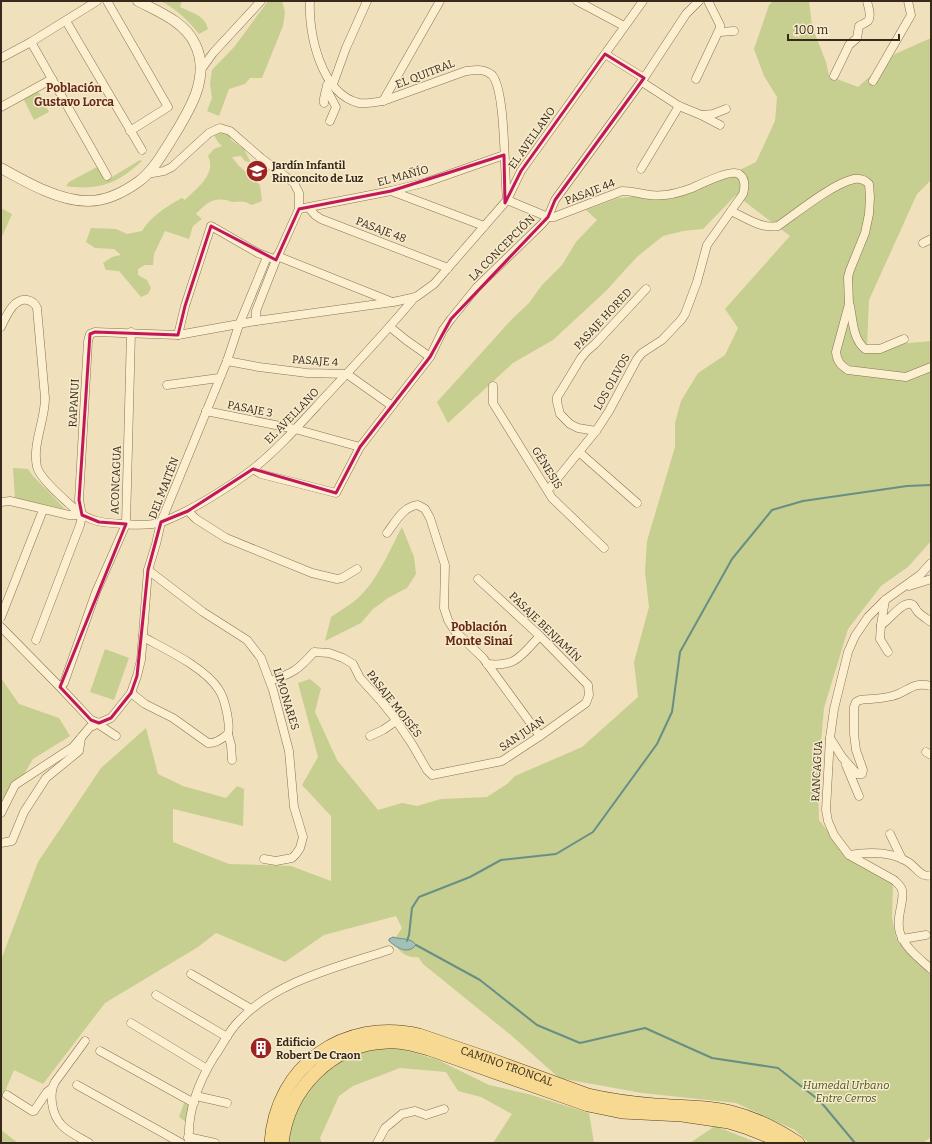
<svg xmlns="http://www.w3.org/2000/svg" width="932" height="1144" viewBox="0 0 932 1144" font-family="Bitter,serif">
<rect width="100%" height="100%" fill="#f0e1bc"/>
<!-- green -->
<g fill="#c6ce90">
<path d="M161 1H182L180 7C192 13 205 15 208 29L199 34C188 20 176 9 161 1Z"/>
<polygon points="268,1 282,1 285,12 283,26 262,78 250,78 245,84 229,89 219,116 207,111 212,98 210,83 212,70 235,46"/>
<path d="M773 1H809L812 26 826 62 829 76 858 87 895 54 931 38V180L917 194 869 300 867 347 931 341V541L908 567 881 586 848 629 824 708 818 777 819 820 846 855 893 884 892 918 896 938 931 973V1137L923 1143H809L795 1130 736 1103 642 1093 559 1078 512 1036 423 964 418 957C408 959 396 951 394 940L402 928 396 916 324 935 285 962 216 933 198 947 105 1003 43 1084 14 1070 1 1101V960L38 862 101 768 146 728 158 774 183 786 226 798 237 786 244 789 243 826 173 809V842L229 864 291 866 331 881V816L302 785 318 757 298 683 310 679 321 688 315 712 337 760 378 810 402 803 417 806 441 799 487 797 507 784 515 776 582 747 638 697 634 662 649 607 645 572 647 541 675 447V423L681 401 698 373 725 355 738 328 725 309 790 236 736 195 703 229 683 231 663 236 638 256 624 271 607 290 553 340 513 363 448 423 437 402 512 319 529 303 542 285 562 265 576 242 597 220 586 210 618 198 658 194V195L697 191 756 162 775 121 777 97 764 76 754 49 769 5Z"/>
<polygon points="37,89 49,112 34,120 22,96"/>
<path d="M211 130 230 134 231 140 244 149 251 163 245 161 241 156 232 157 238 165 260 185 262 201 252 205C245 201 241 201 234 202 230 202 228 200 225 200 212 197 203 206 196 214L202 219 193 226 189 239 165 231 154 254 153 265H145L138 269V275L147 280 151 288 148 294 141 297 119 271 106 270 103 263 112 257 121 255 114 249 95 248 86 242 91 228 116 229 127 234 142 231C152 215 166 207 182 198L185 200C197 188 217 174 208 156L214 149 222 146 218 142Z"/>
<path d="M140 160 142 161C118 183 99 191 66 186L69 182 99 166 107 180Z"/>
<polygon points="1,208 12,214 1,239"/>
<polygon points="13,468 28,469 33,476 65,509 15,498"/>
<path d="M402 527 414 557 416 574 407 588 388 598 373 609 361 623 325 641 331 617C338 612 345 608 352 603 376 585 388 553 402 527Z"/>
<polygon points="105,649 129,658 114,700 90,692"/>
<polygon points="1,678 19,704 59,718 70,736 33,759 17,786 1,808"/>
<polygon points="378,1048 400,1049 412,1052 438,1060 489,1085 528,1094 589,1113 594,1143 493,1143 512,1114 481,1097 458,1091 446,1072 400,1068 353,1086 339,1096 320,1138 322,1143 288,1143 291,1121 301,1099 325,1071 355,1054"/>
<polygon points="184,1103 189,1106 186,1122 179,1117"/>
<polygon points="715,1126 758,1143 690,1143"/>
<polygon points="1,1130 18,1143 1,1143"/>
</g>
<!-- water -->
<path fill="#a1c1b8" stroke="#688f86" d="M393 937C401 940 411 937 416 945 408 955 397 948 389 941V939Z"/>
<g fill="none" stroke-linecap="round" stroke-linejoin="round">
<!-- stream -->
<g stroke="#688f86" stroke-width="2">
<polyline points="407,941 409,935 412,908 419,897 470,877 501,860 556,854 593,832 657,744 672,712 680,652 732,559 772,510 803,501 907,486 931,485"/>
<polyline points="416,945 480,980 537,1025 580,1043 645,1028 712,1058 778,1068 820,1101 855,1143"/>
</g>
<!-- minor casing -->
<g stroke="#897155" stroke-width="9">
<g id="minor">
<polyline points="107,1 168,107 130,131"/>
<path d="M310 1C308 33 321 94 359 103 367 104 376 102 383 101L466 71C475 70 484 68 492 75 506 90 504 175 507 199"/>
<polyline points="577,1 624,26"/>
<polyline points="66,21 142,150"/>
<polyline points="720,32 734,31"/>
<polyline points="31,42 107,176"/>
<polyline points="605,54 644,78"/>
<polyline points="1,58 31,42 97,1"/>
<polyline points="200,71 213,53 261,1"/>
<path d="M834 76 849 45 857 38 859 26C862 24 866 23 868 21 872 16 868 6 867 1"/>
<polyline points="696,79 720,28 720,25 708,1"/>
<polyline points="873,81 911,15 908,1"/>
<polyline points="642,82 679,106 701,115 720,125"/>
<polyline points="333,84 346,48 367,1"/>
<polyline points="327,90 336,107 330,121"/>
<polyline points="383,101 440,1"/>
<path d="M324 103C323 96 326 93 327 85"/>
<polyline points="1,107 52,79"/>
<polyline points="702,115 713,114 726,109"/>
<polyline points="641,169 679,106"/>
<polyline points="147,174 164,171 172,167 209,133 220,128 230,131 261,158 294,183 299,193 299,209 276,260 256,311 256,321"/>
<polyline points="391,191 484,226"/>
<path d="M507 200 548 217H554L622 191C632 191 641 194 650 195 665 197 679 193 692 188 701 184 731 169 739 174 746 179 745 187 743 194L707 245 697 282 685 314 681 320 662 340 642 353 637 359 609 411 596 431 548 490"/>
<polyline points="309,208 315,215 321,219 448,268"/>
<polyline points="299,209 391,191 427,182 504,155"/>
<path d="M731 211C746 218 761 229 778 226 798 212 832 184 854 179 860 178 865 180 869 184L870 197 869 214 865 233 850 270 848 277 849 304 836 352C837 361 840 365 848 370L906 377 931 367"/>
<polyline points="923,243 931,239"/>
<polyline points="277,256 392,302"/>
<path d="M850 306C853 322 853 339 865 349H880L904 339"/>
<path d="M1 327C6 317 13 298 27 300 32 301 35 303 37 308L45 398C45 421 32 444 37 467 40 479 65 500 75 509 89 522 104 523 123 524 134 525 150 526 162 522 178 516 193 508 208 499 223 490 239 480 253 469 279 448 301 423 324 398 355 365 386 332 415 297"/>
<polyline points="390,327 406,340 430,357"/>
<polyline points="178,335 185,306 211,226 258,253 271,258"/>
<polyline points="227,361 259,367 307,373 347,374 392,406"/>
<polyline points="167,385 219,378"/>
<polyline points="493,386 493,403 552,498 604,548"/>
<polyline points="206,411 295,429 360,447"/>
<polyline points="596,431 578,428 570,424 560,414 557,402 557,397 561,391 581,358 587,351 595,344 646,289"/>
<polyline points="579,452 637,503"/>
<polyline points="253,469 261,474 336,493 360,447 430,357 443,330 451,319 477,287 542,224 548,217 555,200 644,78 686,14 699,1"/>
<polyline points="1,502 10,501 69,515 82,515"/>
<polyline points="188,511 196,519 226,538 312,573 337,579 342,578 357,569"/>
<path d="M387 533C395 523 403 506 418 505L425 509 430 518 445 565 444 608 448 620 455 631 483 658 540 736"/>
<path d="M931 563 920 575 885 600 868 617 855 636 848 652 834 709 830 738 826 810 828 821 834 835 849 855 894 880C897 883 901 886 902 890 905 901 895 918 900 933 905 948 920 959 931 969"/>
<polyline points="148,570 203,612 247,640 261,658 273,690 289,751 294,807 303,837 300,848 296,854 292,858 276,861 264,859"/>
<polyline points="909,586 931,579"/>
<path d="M885 600 881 625C889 621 904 598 913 605 915 607 916 610 918 612 922 616 927 619 931 622"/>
<polyline points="1,617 43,510"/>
<polyline points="881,625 880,639 888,652"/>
<polyline points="1,627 58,685 91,720 99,723"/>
<polyline points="36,640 80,525 82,515 79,500 88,341 90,334 95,332 178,335 256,321 393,302 416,297 434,284 507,200 521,171 643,1"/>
<path d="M487 664C517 667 520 656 540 636"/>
<path d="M270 681C293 673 298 670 314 652L329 653 343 658 353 664 360 678 380 700 393 716 412 744 427 770 432 775 502 761 540 736 586 703 589 695 588 685 540 636 478 579"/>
<polyline points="60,687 64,683 96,592 126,524 131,332"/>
<path d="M131 693 145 704 173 718 208 743C215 744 222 739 228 734 230 727 228 720 227 713 225 705 224 697 219 690 206 668 165 649 143 637"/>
<polyline points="99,723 101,726 116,736"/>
<polyline points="228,734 231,745 232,760"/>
<polyline points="370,736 383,730 396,721"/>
<path d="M830 738 842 757 857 774H862L863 770 856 750 854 734V707L856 702 860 700C870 699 882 699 892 696 909 692 911 681 931 686"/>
<polyline points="926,752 931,755"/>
<polyline points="846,765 859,796"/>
<polyline points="1,813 15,785 73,747 90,727 111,718 131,693 137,676 141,660 148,570 156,544 161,522 227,361 239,325 267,257"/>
<polyline points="890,834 902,859"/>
<polyline points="1,843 12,841 24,812 46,778 79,751 81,738"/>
<path d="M849 855C868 852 891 851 908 862 915 866 922 879 931 875"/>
<polyline points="902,939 926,935"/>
<polyline points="191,974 251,1009"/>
<polyline points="156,995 227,1037"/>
<polyline points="131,1023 207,1069"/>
<path d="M85 1041 55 1082C51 1089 51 1095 52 1103 55 1127 70 1132 89 1143"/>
<polyline points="100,1051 194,1103"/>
<polyline points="77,1085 181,1143"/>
<polyline points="7,1095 32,1111 34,1111 47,1092 52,1088"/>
<polyline points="196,1096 227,1103"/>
<polyline points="188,1137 215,1143"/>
<path d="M189 1143C187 1112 198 1083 214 1057 222 1046 228 1032 238 1022 275 981 338 967 389 950"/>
<polyline points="377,1143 385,1128 402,1114 415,1111 426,1115 444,1109"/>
</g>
</g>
<!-- tertiary casing -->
<g stroke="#897155" stroke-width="11">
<path id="tertiary" d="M1 168C26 182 59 201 88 201 106 201 124 192 138 182 152 172 161 156 170 142 187 114 212 78 195 44 185 22 159 12 138 1"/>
</g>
<!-- primary casing -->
<g stroke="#563f2a" stroke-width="14">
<g id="primary">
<path id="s1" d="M271 1143C276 1065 345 1018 419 1035L489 1059 588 1095C610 1100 632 1103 655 1105 680 1107 707 1106 731 1112 755 1118 777 1129 798 1143"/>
<path d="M282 1143C288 1089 331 1044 387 1042 401 1041 415 1045 429 1049L588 1105 622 1112 682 1115 729 1122 745 1127 768 1136 778 1143"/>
</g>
</g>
<!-- minor -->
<use href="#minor" stroke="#fbefd0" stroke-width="8"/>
<!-- tertiary -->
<use href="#tertiary" stroke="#fbefd0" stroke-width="10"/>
<!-- primary -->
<use href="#primary" stroke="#f7d991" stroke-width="13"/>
</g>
<!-- marked area -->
<path fill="none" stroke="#c2185b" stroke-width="3" stroke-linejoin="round" d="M605 54 644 78 555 200 548 217 451 319 430 357 360 447 336 493 253 469 188 511 161 522 148 570 137 676 131 693 111 718 99 723 91 720 60 687 126 524 99 522 82 515 79 500 90 334 95 332 178 335 185 306 211 226 276 260 299 209 391 191 504 155 505 203 521 171Z"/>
<!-- icons -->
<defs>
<g id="school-disc" transform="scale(1.15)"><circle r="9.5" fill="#9b2322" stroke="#f7ebcc"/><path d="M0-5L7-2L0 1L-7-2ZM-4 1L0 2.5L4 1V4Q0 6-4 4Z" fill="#fff"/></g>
<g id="building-disc" transform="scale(1.15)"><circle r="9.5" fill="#9b2322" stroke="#f7ebcc"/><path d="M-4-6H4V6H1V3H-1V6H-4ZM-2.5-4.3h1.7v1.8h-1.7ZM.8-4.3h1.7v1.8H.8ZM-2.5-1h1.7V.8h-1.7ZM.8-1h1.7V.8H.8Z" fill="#fff"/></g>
</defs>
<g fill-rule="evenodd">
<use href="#school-disc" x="257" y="171"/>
<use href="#building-disc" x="261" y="1048"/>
</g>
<g text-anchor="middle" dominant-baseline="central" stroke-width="3" stroke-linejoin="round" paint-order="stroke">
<!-- street labels -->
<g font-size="11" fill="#37291b" stroke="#f7ebcc">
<text transform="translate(425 74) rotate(-21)">EL QUITRAL</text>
<text transform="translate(532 138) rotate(-55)">EL AVELLANO</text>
<text transform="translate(403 176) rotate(-15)">EL MAÑÍO</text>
<text transform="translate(590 192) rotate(-21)">PASAJE 44</text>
<text transform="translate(381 230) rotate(21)">PASAJE 48</text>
<text transform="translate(502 248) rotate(-45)">LA CONCEPCIÓN</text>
<text transform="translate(603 319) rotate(-47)">PASAJE HORED</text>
<text transform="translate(315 361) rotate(4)">PASAJE 4</text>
<text transform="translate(612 382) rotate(-61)">LOS OLIVOS</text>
<text transform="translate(74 403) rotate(-87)">RAPANUI</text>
<text transform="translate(250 409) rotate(11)">PASAJE 3</text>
<text transform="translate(292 416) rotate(-46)">EL AVELLANO</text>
<text transform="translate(547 468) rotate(58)">GÉNESIS</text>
<text transform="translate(116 480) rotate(-88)">ACONCAGUA</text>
<text transform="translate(164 488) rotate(-69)">DEL MAITÉN</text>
<text transform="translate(545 627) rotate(44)">PASAJE BENJAMÍN</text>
<text transform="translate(286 699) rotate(73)">LIMONARES</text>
<text transform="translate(394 704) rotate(52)">PASAJE MOISÉS</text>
<text transform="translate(522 734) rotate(-34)">SAN JUAN</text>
<text transform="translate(817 771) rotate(-87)">RANCAGUA</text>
<text stroke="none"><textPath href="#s1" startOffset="303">CAMINO TRONCAL</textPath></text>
</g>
<!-- poi labels -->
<g font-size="11" font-weight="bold" fill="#37291b" stroke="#f7ebcc" text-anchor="start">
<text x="272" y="165">Jardín Infantil<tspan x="272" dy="13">Rinconcito de Luz</tspan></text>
<text x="276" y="1042">Edificio<tspan x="276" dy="13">Robert De Craon</tspan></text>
</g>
<!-- park labels -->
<g font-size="11" font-style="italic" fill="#465420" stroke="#f7ebcc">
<text x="846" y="1085">Humedal Urbano<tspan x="846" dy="13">Entre Cerros</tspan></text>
</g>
<!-- neighbourhood labels -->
<g font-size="12" font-weight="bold" fill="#662918" stroke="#f7ebcc">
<text x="74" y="88">Población<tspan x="74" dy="14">Gustavo Lorca</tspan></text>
<text x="479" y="627">Población<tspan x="479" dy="14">Monte Sinaí</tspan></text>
</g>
</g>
<!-- border -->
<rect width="932" height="1144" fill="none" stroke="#37291b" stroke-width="4"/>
<!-- scale -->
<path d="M788 34v6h111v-6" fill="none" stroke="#37291b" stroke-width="2"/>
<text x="794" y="34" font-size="12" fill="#37291b" stroke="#f7ebcc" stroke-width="3" paint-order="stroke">100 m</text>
</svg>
